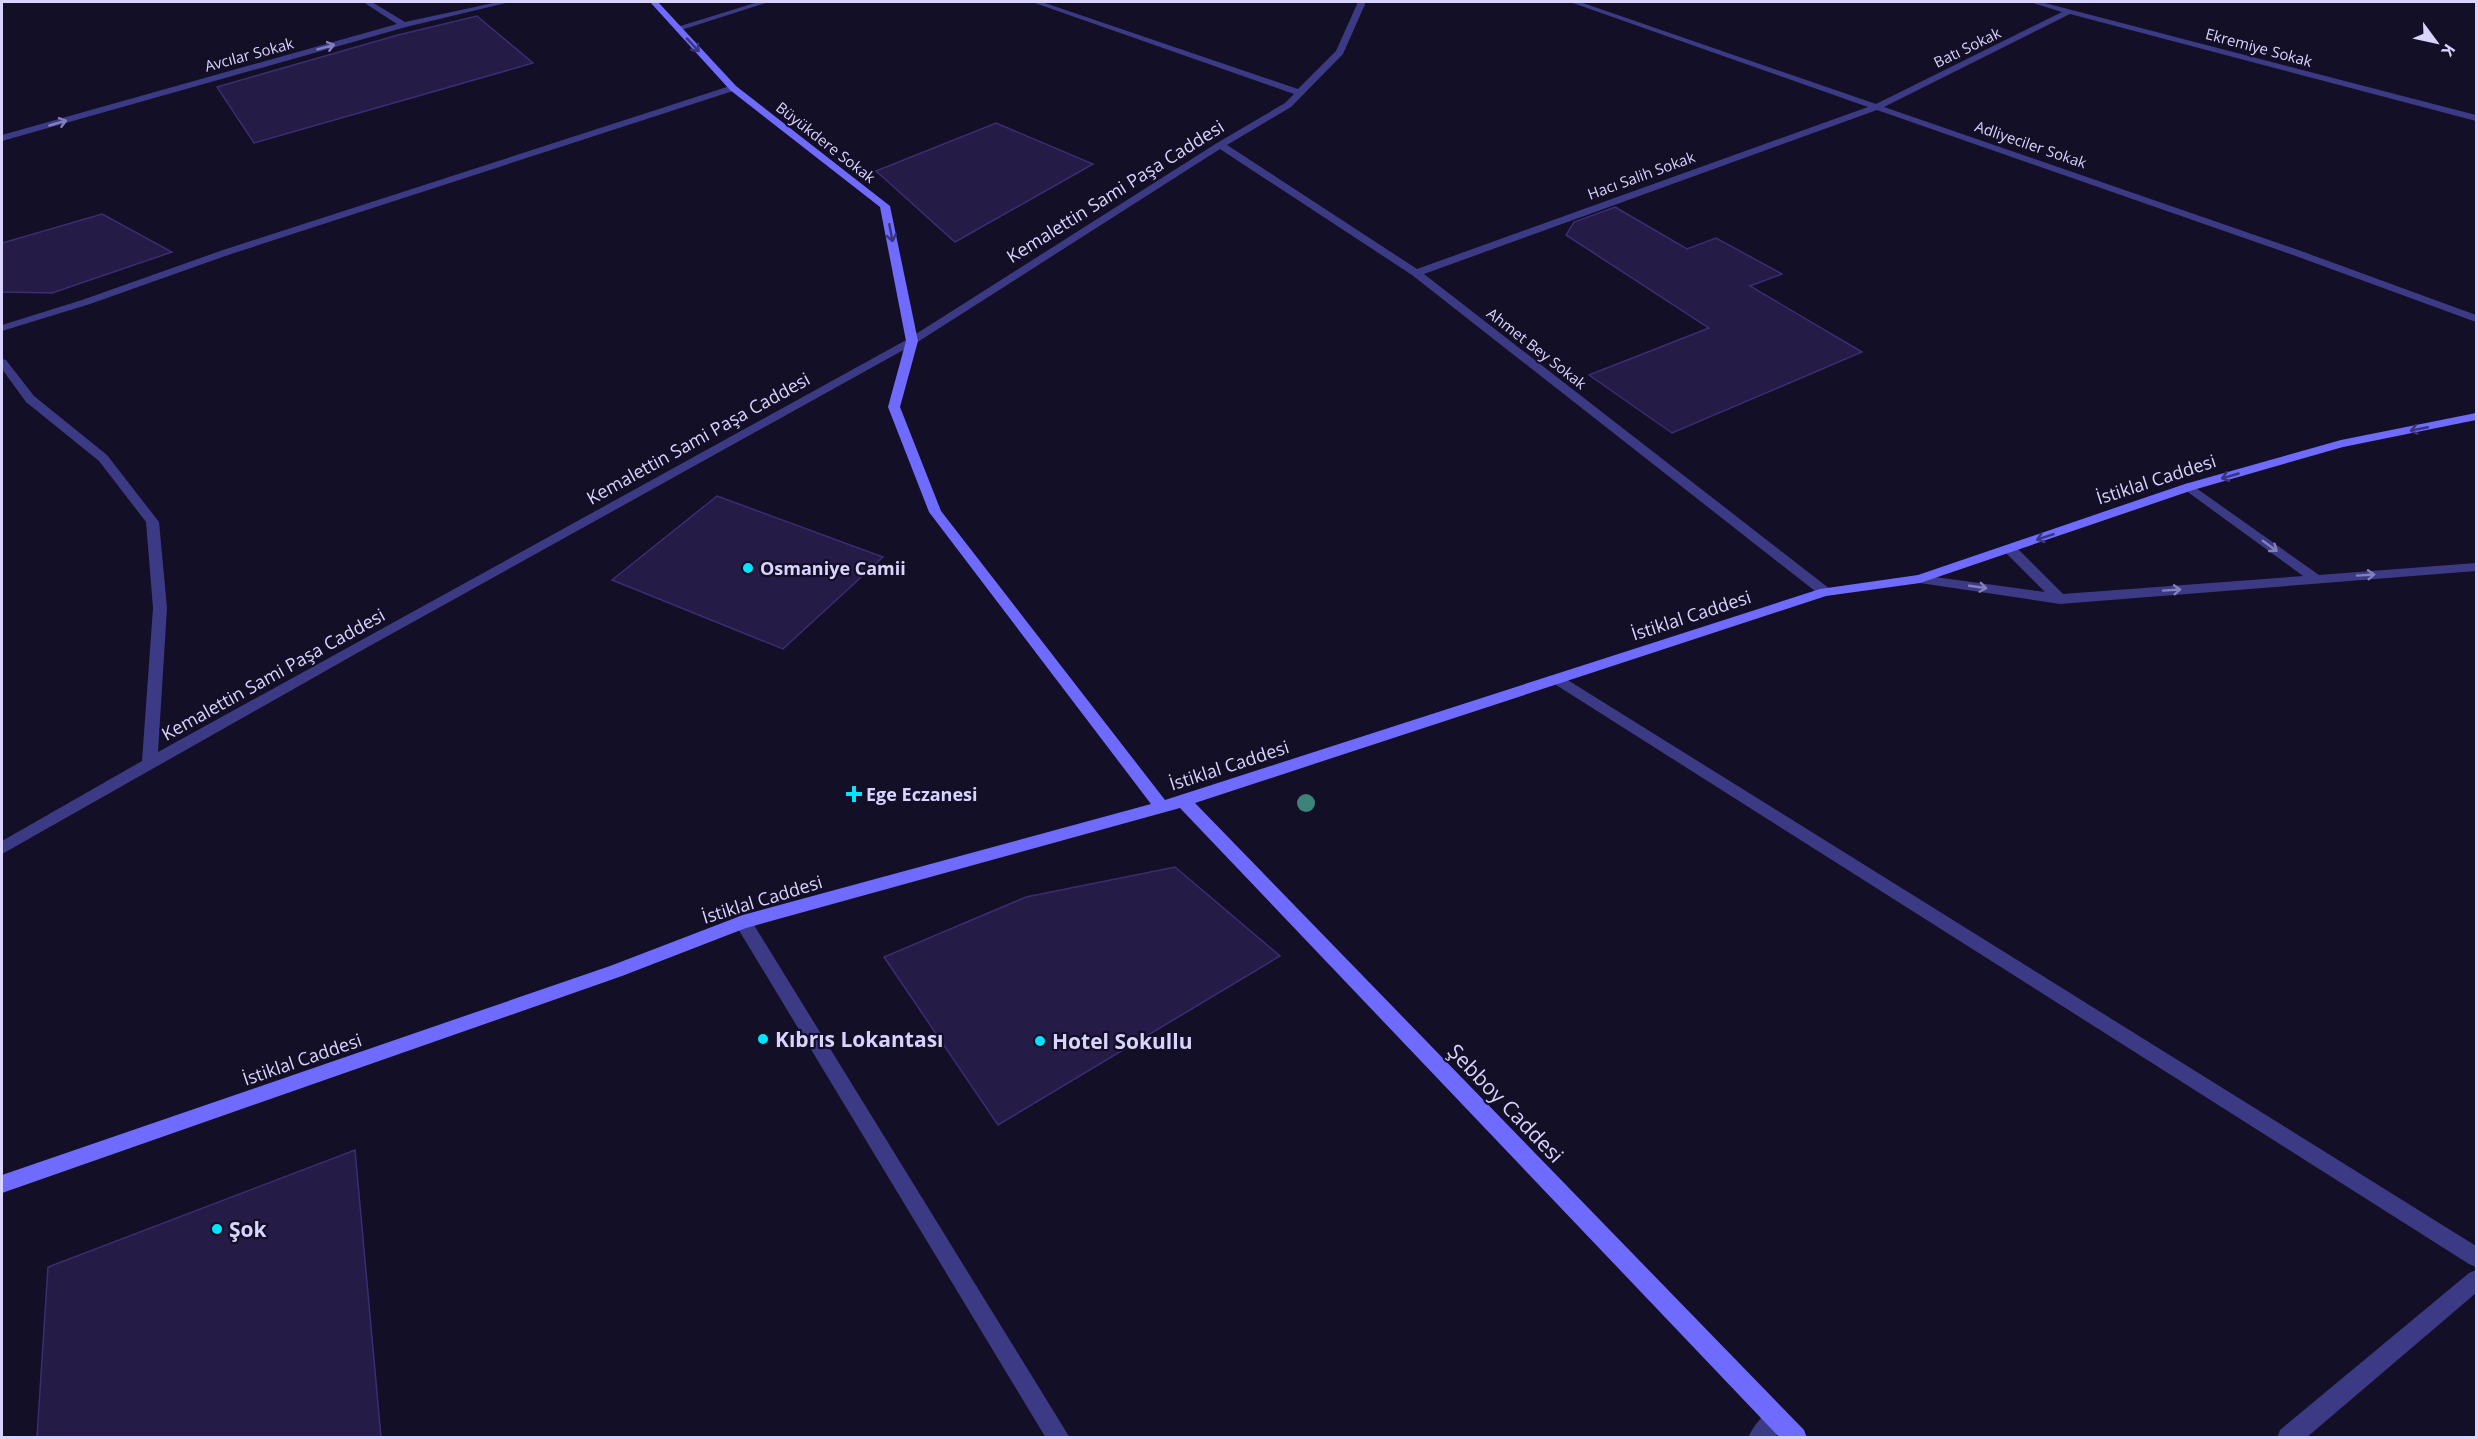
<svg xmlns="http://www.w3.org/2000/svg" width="2478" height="1439" viewBox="0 0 2478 1439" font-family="'Open Sans',sans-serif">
<rect width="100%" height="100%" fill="#130f26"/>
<!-- building -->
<g fill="#241b47" stroke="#3b2d73" stroke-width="1.5">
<polygon points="477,16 533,63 254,143 217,87 398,35"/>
<polygon points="996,123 1093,164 955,242 876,171"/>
<polygon points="1615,207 1687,249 1716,238 1782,274 1750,286 1862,352 1672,433 1589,375 1709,328 1566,235 1574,222"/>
<polygon points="102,214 172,252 52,293 2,292 2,243"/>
<polygon points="717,496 883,557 783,649 612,580"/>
<polygon points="1175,867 1280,956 998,1125 884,957 1026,897"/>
<polygon points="355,1150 381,1437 37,1437 48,1267"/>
</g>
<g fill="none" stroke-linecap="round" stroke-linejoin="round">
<!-- street -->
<g fill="#3d3a85" fill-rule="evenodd">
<polygon points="363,2 372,2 405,22 498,2 510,2 406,27 2,141 2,135 397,24"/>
<polygon points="758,2 769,2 681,30 674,28"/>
<polygon points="1032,2 1042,2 1298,89 1336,51 1358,2 1366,2 1343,54 1291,107 1227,145 1417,269 1868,107 1570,2 1580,2 1876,104 2062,12 2030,2 2041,2 2476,115 2476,121 2070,14 1884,107 2301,251 2476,315 2476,322 2293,255 1877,110 1424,274 1830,589 1832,592 1830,595 1820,595 1412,275 1220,149 916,343 366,648 2,854 2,841 142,761 153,608 146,522 99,461 26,402 2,369 2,359 6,360 34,396 107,455 159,522 167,608 158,752 908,339 1217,143 1285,103 1294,94"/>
<polygon points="733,85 736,86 736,90 231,254 90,304 2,331 2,325 82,300 223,250"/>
<polygon points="2189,483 2319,575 2476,563 2476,571 2060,604 1920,583 1913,579 1920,575 2045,592 2005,552 2003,549 2010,545 2015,546 2063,594 2303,576 2185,490 2183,487 2185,484"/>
<polygon points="1558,674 2476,1246 2476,1267 2469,1264 1553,683 1551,679"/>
<polygon points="743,915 749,917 1070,1438 1046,1438 737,927 735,922 737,917"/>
<polygon points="2476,1270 2476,1293 2306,1438 2277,1438 2280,1430 2469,1273"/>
<path d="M1777 1407 1785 1410 1788 1418 1785 1426 1774 1438H1748C1753 1425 1765 1412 1777 1407Z"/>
</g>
<!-- secondary -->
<polygon fill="#6f6bff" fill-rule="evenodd" points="650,2 658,2 736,86 890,206 918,341 900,407 941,511 1165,800 1820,589 1918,575 2185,484 2341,440 2476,413 2476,420 2343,447 2193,490 1920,583 1826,596 1195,803 1804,1430 1807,1438 1780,1438 1180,808 746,928 622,976 2,1193 2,1175 610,966 743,915 1151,804 929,512 888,407 906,341 880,207 730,90"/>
</g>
<!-- trees -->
<circle fill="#3d827b" cx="1306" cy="803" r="9"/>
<!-- one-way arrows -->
<defs><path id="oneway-shaft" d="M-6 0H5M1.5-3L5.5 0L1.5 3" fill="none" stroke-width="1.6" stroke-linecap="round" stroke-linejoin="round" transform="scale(1.5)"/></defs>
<g stroke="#38347d">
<use href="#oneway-shaft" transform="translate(693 45) rotate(47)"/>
<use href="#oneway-shaft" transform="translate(891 233) rotate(79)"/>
<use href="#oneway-shaft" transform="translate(2419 429) rotate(169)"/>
<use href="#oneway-shaft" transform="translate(2230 476) rotate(164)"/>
<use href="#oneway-shaft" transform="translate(2045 537) rotate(161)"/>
</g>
<g stroke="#837fbc">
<use href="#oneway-shaft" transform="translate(326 47) rotate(-15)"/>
<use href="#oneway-shaft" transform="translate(58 123) rotate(-16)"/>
<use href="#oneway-shaft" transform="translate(2270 546) rotate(36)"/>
<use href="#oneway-shaft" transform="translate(2366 575) rotate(-4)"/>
<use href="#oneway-shaft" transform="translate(1978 587) rotate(8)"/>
<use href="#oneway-shaft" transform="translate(2172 590) rotate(-4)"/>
</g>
<!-- markers -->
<g fill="#00e5ff" stroke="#130f26" stroke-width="2">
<circle cx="748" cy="568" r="6"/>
<path d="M851 785h6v6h6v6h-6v6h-6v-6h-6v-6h6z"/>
<circle cx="763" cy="1039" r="6"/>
<circle cx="1040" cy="1041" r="6"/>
<circle cx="217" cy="1229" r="6"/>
</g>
<g text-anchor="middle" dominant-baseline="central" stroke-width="4.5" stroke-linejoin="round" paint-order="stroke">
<!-- far-street labels -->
<g font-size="15" fill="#d9d4ff" stroke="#130f26">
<text transform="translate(1967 47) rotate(-26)">Batı Sokak</text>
<text transform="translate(2259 47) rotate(15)">Ekremiye Sokak</text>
<text transform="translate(249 54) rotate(-15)">Avcılar Sokak</text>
<text transform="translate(826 142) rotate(38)">Büyükdere Sokak</text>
<text transform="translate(2031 144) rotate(19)">Adliyeciler Sokak</text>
<text transform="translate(1641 175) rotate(-20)">Hacı Salih Sokak</text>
<text transform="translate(1537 348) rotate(38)">Ahmet Bey Sokak</text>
</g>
<!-- street labels -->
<g font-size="18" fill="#d9d4ff" stroke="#130f26">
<text transform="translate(1115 191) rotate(-32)">Kemalettin Sami Paşa Caddesi</text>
<text transform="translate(698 438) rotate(-29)">Kemalettin Sami Paşa Caddesi</text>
<text transform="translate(2156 479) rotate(-18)">İstiklal Caddesi</text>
<text transform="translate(1691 615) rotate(-18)">İstiklal Caddesi</text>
<text transform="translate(273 674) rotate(-29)">Kemalettin Sami Paşa Caddesi</text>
<text transform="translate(1229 765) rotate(-18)">İstiklal Caddesi</text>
<text transform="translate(762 899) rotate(-17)">İstiklal Caddesi</text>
<text transform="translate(302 1059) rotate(-19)">İstiklal Caddesi</text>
</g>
<!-- poi labels -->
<g font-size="18" font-weight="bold" fill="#d9d4ff" stroke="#130f26" text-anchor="start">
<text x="760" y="568">Osmaniye Camii</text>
<text x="866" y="794">Ege Eczanesi</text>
</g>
<!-- near-poi labels -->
<g font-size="21" font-weight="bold" fill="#d9d4ff" stroke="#130f26" text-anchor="start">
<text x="775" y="1039">Kıbrıs Lokantası</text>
<text x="1052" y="1041">Hotel Sokullu</text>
<text x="229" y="1229">Şok</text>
</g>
<!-- near-street labels -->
<g font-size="21" fill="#d9d4ff" stroke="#130f26">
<text transform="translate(1506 1103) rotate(46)">Şebboy Caddesi</text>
</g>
</g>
<!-- border -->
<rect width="2478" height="1439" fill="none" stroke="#d9d4ff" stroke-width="6"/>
<!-- north arrow -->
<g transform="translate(2436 42) rotate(123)" stroke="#130f26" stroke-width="4.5" paint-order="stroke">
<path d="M0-4.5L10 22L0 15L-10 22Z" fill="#d9d4ff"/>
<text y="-9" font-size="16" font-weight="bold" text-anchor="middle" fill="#d9d4ff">K</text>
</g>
</svg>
